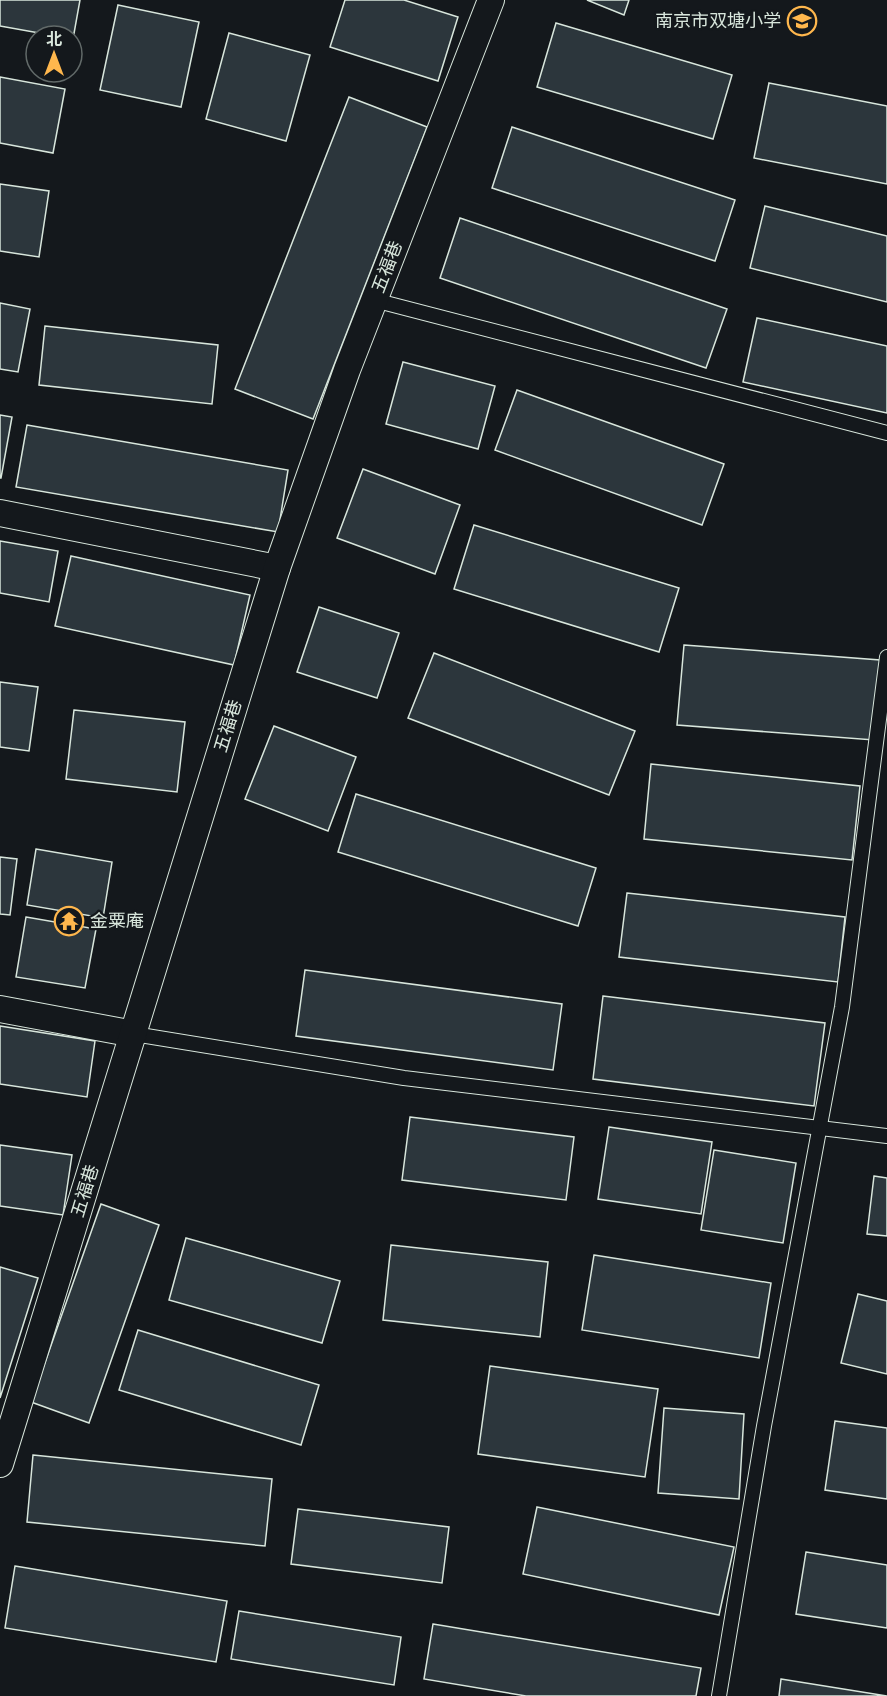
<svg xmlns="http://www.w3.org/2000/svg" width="887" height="1696" viewBox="0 0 887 1696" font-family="'Fira Sans Condensed','Noto Sans SC',sans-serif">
<rect width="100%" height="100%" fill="#14181c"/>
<!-- building -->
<g fill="#2c363c" stroke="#d8e6dc" stroke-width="1.5">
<polygon points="0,0 80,0 73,39 72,36 56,36 0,26"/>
<polygon points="345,0 404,0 458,17 438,81 330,47"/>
<polygon points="587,0 629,0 624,15"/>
<polygon points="118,5 199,22 181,107 100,90"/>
<polygon points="556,23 732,75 713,139 537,87"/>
<polygon points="229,33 310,55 286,141 206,119"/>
<polygon points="0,77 65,89 53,153 0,143"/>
<polygon points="769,83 887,106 887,184 754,158"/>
<polygon points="349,97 427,127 313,419 235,389"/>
<polygon points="512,127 735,200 715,261 492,188"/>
<polygon points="0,184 49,191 39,257 0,251"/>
<polygon points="765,206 887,236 887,302 750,268"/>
<polygon points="460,218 727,309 706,368 440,278"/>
<polygon points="0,303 30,309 18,372 0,369"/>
<polygon points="757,318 887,346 887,413 743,382"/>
<polygon points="45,326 218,345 212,404 39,385"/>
<polygon points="403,362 495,386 478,449 386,424"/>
<polygon points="517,390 724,464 702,525 495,450"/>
<polygon points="0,415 12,417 1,478 0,478"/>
<polygon points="27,425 288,470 278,532 16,487"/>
<polygon points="363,469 460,505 435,574 337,538"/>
<polygon points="474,525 679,588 659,652 454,589"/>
<polygon points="0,541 58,551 49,602 0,593"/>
<polygon points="71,556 250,595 234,665 55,626"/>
<polygon points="319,607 399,633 377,698 297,672"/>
<polygon points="684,645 880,660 874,740 677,725"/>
<polygon points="434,653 635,731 609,795 408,718"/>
<polygon points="0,682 38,687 29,751 0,747"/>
<polygon points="74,710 185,722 177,792 66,779"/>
<polygon points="274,726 356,757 328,831 245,799"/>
<polygon points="651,764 860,786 852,860 644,839"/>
<polygon points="356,794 596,868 578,926 338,852"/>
<polygon points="36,849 112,862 103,918 27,905"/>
<polygon points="0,857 17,859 10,915 0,914"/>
<polygon points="627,893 845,917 838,982 619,957"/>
<polygon points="26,917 96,929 85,988 16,977"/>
<polygon points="305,970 562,1004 553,1070 296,1036"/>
<polygon points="603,996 825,1023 814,1106 593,1079"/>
<polygon points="0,1026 95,1041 87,1097 0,1084"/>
<polygon points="410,1117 574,1137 566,1200 402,1180"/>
<polygon points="609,1127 712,1142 701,1214 598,1199"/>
<polygon points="0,1145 72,1155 63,1215 0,1206"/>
<polygon points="714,1150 796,1163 783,1243 701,1230"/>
<polygon points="874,1176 887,1178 887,1236 867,1234"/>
<polygon points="101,1204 159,1225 89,1423 31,1402"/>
<polygon points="186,1238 340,1281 322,1343 169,1300"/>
<polygon points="391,1245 548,1262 540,1337 383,1320"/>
<polygon points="594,1255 771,1283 759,1358 582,1330"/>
<polygon points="0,1267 38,1278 0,1398"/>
<polygon points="858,1294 887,1301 887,1374 841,1363"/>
<polygon points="138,1330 319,1385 301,1445 119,1390"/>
<polygon points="490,1366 658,1389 645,1477 478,1454"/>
<polygon points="664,1408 744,1414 739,1499 658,1493"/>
<polygon points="835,1421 887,1428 887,1499 825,1490"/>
<polygon points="33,1455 272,1479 265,1546 27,1522"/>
<polygon points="537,1507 734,1547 719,1615 523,1574"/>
<polygon points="298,1509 449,1527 442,1583 291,1564"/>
<polygon points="806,1552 887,1565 887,1628 796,1614"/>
<polygon points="15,1566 227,1601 216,1662 5,1628"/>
<polygon points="239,1611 401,1637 394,1685 231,1659"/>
<polygon points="433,1624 701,1668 696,1696 526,1696 424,1679"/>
<polygon points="781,1679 887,1696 779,1696"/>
</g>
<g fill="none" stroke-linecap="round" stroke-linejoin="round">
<!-- service casing -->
<g stroke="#d8e6dc" stroke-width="16">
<g id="service">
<polyline points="374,300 887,433"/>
<polyline points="134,1034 404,1078 887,1136"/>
<polyline points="719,1696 764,1426 842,1007 887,657"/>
</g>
</g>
<!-- minor casing -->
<g stroke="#d8e6dc" stroke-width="28">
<g id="minor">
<polyline points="0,513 277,568"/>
<polyline points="0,1009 134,1034"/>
<polyline points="0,1464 277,568 347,370 491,0"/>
</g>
</g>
<!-- service -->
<use href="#service" stroke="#14181c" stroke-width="14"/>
<!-- minor -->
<use href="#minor" stroke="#14181c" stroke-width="26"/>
</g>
<!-- icons -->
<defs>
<g id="school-ring" transform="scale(1.5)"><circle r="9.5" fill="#14181c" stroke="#ffb74d" stroke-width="1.5"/><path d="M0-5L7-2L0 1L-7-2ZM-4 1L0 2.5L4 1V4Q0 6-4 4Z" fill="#ffb74d"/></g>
<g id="temple-ring" transform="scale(1.5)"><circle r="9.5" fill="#14181c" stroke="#ffb74d" stroke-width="1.5"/><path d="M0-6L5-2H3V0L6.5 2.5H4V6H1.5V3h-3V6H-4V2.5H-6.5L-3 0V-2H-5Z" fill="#ffb74d"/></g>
</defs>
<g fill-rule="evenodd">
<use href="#school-ring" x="802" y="21"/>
<use href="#temple-ring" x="69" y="921"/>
</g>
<g text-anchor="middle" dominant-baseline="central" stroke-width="4.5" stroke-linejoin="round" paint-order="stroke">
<!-- poi labels -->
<g font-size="18" fill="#d8e6dc" stroke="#14181c" text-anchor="end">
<text x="781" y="21">南京市双塘小学</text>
<text x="90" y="921" text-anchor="start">金粟庵</text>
</g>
<!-- street labels -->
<g font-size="18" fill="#d8e6dc" stroke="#14181c">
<text transform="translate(387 267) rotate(-69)">五福巷</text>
<text transform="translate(228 726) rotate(-73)">五福巷</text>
<text transform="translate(85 1191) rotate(-73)">五福巷</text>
</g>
</g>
<!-- north arrow -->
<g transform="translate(54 54)"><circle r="28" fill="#14181c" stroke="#626a69" stroke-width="1.5"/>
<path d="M0-4.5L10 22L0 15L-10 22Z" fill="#ffb74d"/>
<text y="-9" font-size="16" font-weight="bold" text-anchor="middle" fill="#d8e6dc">北</text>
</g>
</svg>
